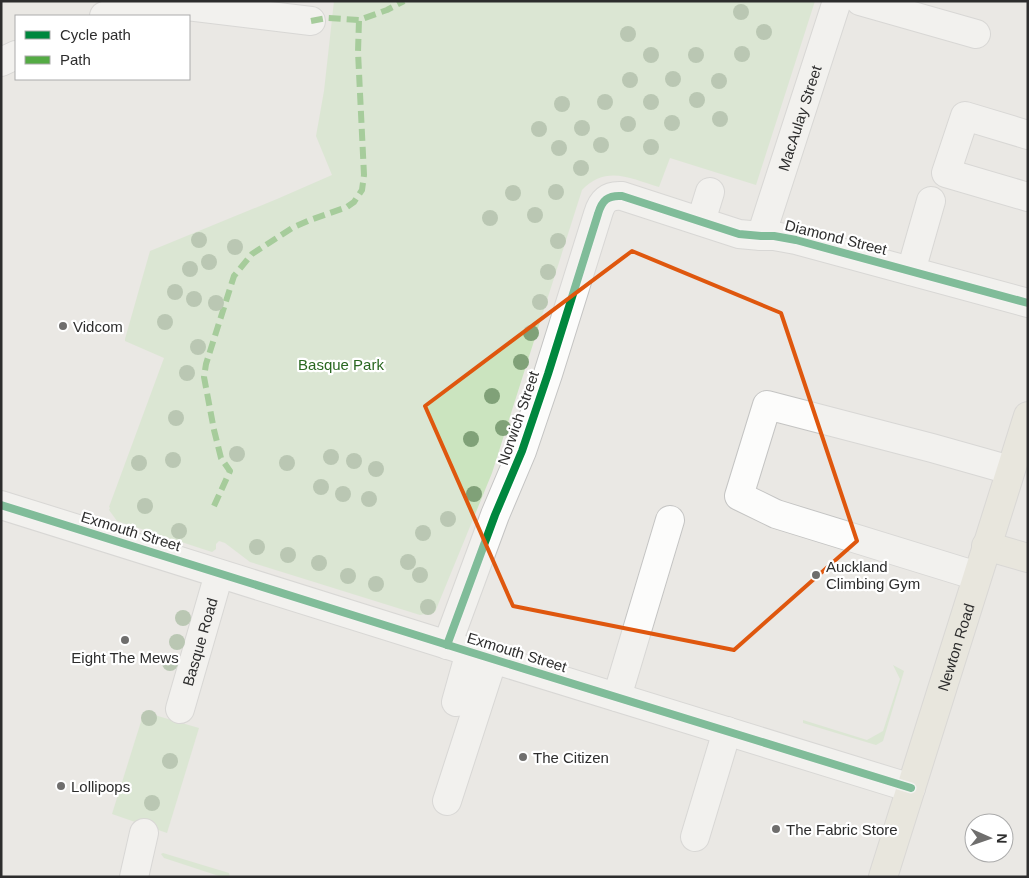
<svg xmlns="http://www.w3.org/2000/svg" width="1029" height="878" viewBox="0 0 1029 878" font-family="Arial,sans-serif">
<rect width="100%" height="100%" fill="#eae8e4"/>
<!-- green -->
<g fill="#cbe4bf">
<path d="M334 1H815L756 185 670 158 659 187C632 179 606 164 582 190L492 473 435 612 420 615 250 562 225 543 219 541 216 544V549L212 552 117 521 109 510 110 508 109 507 164 358 125 341V339L150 251 277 199 332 175 316 136 324 91Z"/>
<polygon points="893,665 904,671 883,741 876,745 803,723 803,720 867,740 883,731 900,679"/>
<polygon points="144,712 199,728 167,833 112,814"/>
<polygon points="163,853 229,873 230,877 222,877 164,858 161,854"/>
</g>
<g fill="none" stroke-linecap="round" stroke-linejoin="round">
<!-- minor casing -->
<g stroke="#c4c4c3" stroke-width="30">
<g id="minor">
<polyline points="860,1 976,34"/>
<polyline points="104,16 136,4 154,2 311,21"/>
<polyline points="1,62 16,55"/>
<polyline points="1028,135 965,116 946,173 1028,197"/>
<polyline points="701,221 710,192"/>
<path id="s1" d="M761 236 837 1"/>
<polyline points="911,271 931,201"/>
<polyline points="1,505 470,652 911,788"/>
<polyline points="977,576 776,514 739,496 767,405 932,448 1010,470"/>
<path d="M447 645 495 515 522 451 548 374 598 214C602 200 608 195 622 196L739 234 761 236H774L796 240 1028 303"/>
<polyline points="617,697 670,520"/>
<polyline points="456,702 470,652"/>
<path id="s2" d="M180 709 219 574"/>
<polyline points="447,801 493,659"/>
<polyline points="695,837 727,731"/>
<polyline points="134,877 144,833"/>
</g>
</g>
<!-- major casing -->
<g stroke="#c6c5c3" stroke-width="30">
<g id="major">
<polyline points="986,546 1028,558"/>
<path id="s3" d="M883 877 1028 416"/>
</g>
</g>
<!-- minor -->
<use href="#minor" stroke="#fcfcfb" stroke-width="28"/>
<!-- major -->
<use href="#major" stroke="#e7e4d6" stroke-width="28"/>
<!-- quiet -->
<g stroke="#54ab44" stroke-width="6" stroke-dasharray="12 6" stroke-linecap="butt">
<polyline points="311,21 327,18 359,20 387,10 404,1"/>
<polyline points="214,506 230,471 221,458 214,430 204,377 206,364 234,276 252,254 292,228 310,220 347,207 354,202 362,190 364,175 358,52 359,20"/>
</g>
<!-- cycleway casing -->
<g stroke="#fff" stroke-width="11">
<g id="cycleway">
<polyline points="1,505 470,652 911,788"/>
<path d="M447 645 495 515 522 451 548 374 598 214C602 200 608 195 622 196L739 234 761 236H774L796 240 1028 303"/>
</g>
</g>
<!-- cycleway -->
<use href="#cycleway" stroke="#00873e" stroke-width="8"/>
</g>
<!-- trees -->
<g fill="#80a178">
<circle cx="741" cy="12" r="8"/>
<circle cx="764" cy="32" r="8"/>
<circle cx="628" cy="34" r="8"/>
<circle cx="742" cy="54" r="8"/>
<circle cx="651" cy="55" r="8"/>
<circle cx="696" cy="55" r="8"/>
<circle cx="673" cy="79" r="8"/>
<circle cx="630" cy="80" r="8"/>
<circle cx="719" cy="81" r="8"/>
<circle cx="697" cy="100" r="8"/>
<circle cx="605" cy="102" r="8"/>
<circle cx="651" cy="102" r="8"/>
<circle cx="562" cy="104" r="8"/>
<circle cx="720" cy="119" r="8"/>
<circle cx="672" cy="123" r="8"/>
<circle cx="628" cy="124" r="8"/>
<circle cx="582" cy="128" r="8"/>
<circle cx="539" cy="129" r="8"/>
<circle cx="601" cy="145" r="8"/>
<circle cx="651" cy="147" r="8"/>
<circle cx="559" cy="148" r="8"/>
<circle cx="581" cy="168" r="8"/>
<circle cx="556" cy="192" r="8"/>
<circle cx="513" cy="193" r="8"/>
<circle cx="535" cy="215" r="8"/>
<circle cx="490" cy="218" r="8"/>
<circle cx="199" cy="240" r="8"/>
<circle cx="558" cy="241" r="8"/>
<circle cx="235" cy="247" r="8"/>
<circle cx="209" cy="262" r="8"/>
<circle cx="190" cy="269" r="8"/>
<circle cx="548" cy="272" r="8"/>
<circle cx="175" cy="292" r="8"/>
<circle cx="194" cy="299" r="8"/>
<circle cx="540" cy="302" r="8"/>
<circle cx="216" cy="303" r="8"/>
<circle cx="165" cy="322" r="8"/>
<circle cx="531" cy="333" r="8"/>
<circle cx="198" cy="347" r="8"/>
<circle cx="521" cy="362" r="8"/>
<circle cx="187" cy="373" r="8"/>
<circle cx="492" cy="396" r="8"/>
<circle cx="176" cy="418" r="8"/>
<circle cx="503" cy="428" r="8"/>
<circle cx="471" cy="439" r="8"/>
<circle cx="237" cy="454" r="8"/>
<circle cx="331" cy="457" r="8"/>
<circle cx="173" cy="460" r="8"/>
<circle cx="354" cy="461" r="8"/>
<circle cx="139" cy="463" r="8"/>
<circle cx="287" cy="463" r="8"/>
<circle cx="376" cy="469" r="8"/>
<circle cx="321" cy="487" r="8"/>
<circle cx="343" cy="494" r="8"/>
<circle cx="474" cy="494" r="8"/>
<circle cx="369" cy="499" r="8"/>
<circle cx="145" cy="506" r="8"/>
<circle cx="448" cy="519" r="8"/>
<circle cx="179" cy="531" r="8"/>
<circle cx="423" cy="533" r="8"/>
<circle cx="257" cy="547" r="8"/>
<circle cx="288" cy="555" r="8"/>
<circle cx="408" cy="562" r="8"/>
<circle cx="319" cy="563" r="8"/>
<circle cx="420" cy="575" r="8"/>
<circle cx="348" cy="576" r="8"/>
<circle cx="376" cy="584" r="8"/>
<circle cx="428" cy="607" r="8"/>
<circle cx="183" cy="618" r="8"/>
<circle cx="177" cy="642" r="8"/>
<circle cx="170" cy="663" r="8"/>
<circle cx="149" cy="718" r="8"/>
<circle cx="170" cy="761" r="8"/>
<circle cx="152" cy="803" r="8"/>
</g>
<!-- marked area -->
<path d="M0 0H1029V878H0ZM632 251 781 313 857 541 734 650 513 606 425 406Z" fill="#eae8e4" fill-opacity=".55" fill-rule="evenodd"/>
<path fill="none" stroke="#df570e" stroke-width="4" stroke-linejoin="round" d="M632 251 781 313 857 541 734 650 513 606 425 406Z"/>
<!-- markers -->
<g fill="#6f6e6d" stroke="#fff" stroke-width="2">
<circle cx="63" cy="326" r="5"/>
<circle cx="816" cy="575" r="5"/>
<circle cx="125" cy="640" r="5"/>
<circle cx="523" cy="757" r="5"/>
<circle cx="61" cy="786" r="5"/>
<circle cx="776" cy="829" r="5"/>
</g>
<g text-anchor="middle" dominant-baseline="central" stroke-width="4.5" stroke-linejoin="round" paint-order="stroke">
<!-- street labels -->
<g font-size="15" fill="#2d2d2d" stroke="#fff">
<text stroke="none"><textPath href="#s1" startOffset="124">MacAulay Street</textPath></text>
<text transform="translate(836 237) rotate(14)">Diamond Street</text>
<text transform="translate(518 418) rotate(-71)">Norwich Street</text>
<text transform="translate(131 531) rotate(17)">Exmouth Street</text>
<text stroke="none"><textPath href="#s2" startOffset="70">Basque Road</textPath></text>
<text stroke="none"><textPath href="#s3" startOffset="241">Newton Road</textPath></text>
<text transform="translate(517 652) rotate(17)">Exmouth Street</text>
</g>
<!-- poi labels -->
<g font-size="15" fill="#2d2d2d" stroke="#fff" text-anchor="start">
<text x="73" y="326">Vidcom</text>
<text x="826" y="566">Auckland<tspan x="826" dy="17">Climbing Gym</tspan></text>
<text x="125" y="657" text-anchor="middle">Eight The Mews</text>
<text x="533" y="757">The Citizen</text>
<text x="71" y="786">Lollipops</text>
<text x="786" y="829">The Fabric Store</text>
</g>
<!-- park labels -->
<g font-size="15" fill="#296720" stroke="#fff">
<text x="341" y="364">Basque Park</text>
</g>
</g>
<!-- border -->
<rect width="1029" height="878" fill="none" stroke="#2d2d2d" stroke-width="5"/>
<!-- legend -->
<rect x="15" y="15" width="175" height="65" fill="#ffffff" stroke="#ababab"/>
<rect x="25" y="31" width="25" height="8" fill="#00873e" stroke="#ababab"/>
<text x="60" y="40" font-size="15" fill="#2d2d2d">Cycle path</text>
<rect x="25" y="56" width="25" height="8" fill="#54ab44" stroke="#ababab"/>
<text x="60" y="65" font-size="15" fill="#2d2d2d">Path</text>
<!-- north arrow -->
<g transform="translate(989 838) rotate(92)"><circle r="24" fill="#ffffff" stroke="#ababab"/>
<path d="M0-4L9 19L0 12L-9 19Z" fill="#6f6e6d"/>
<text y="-8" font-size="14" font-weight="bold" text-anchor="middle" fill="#2d2d2d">N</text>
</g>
</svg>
